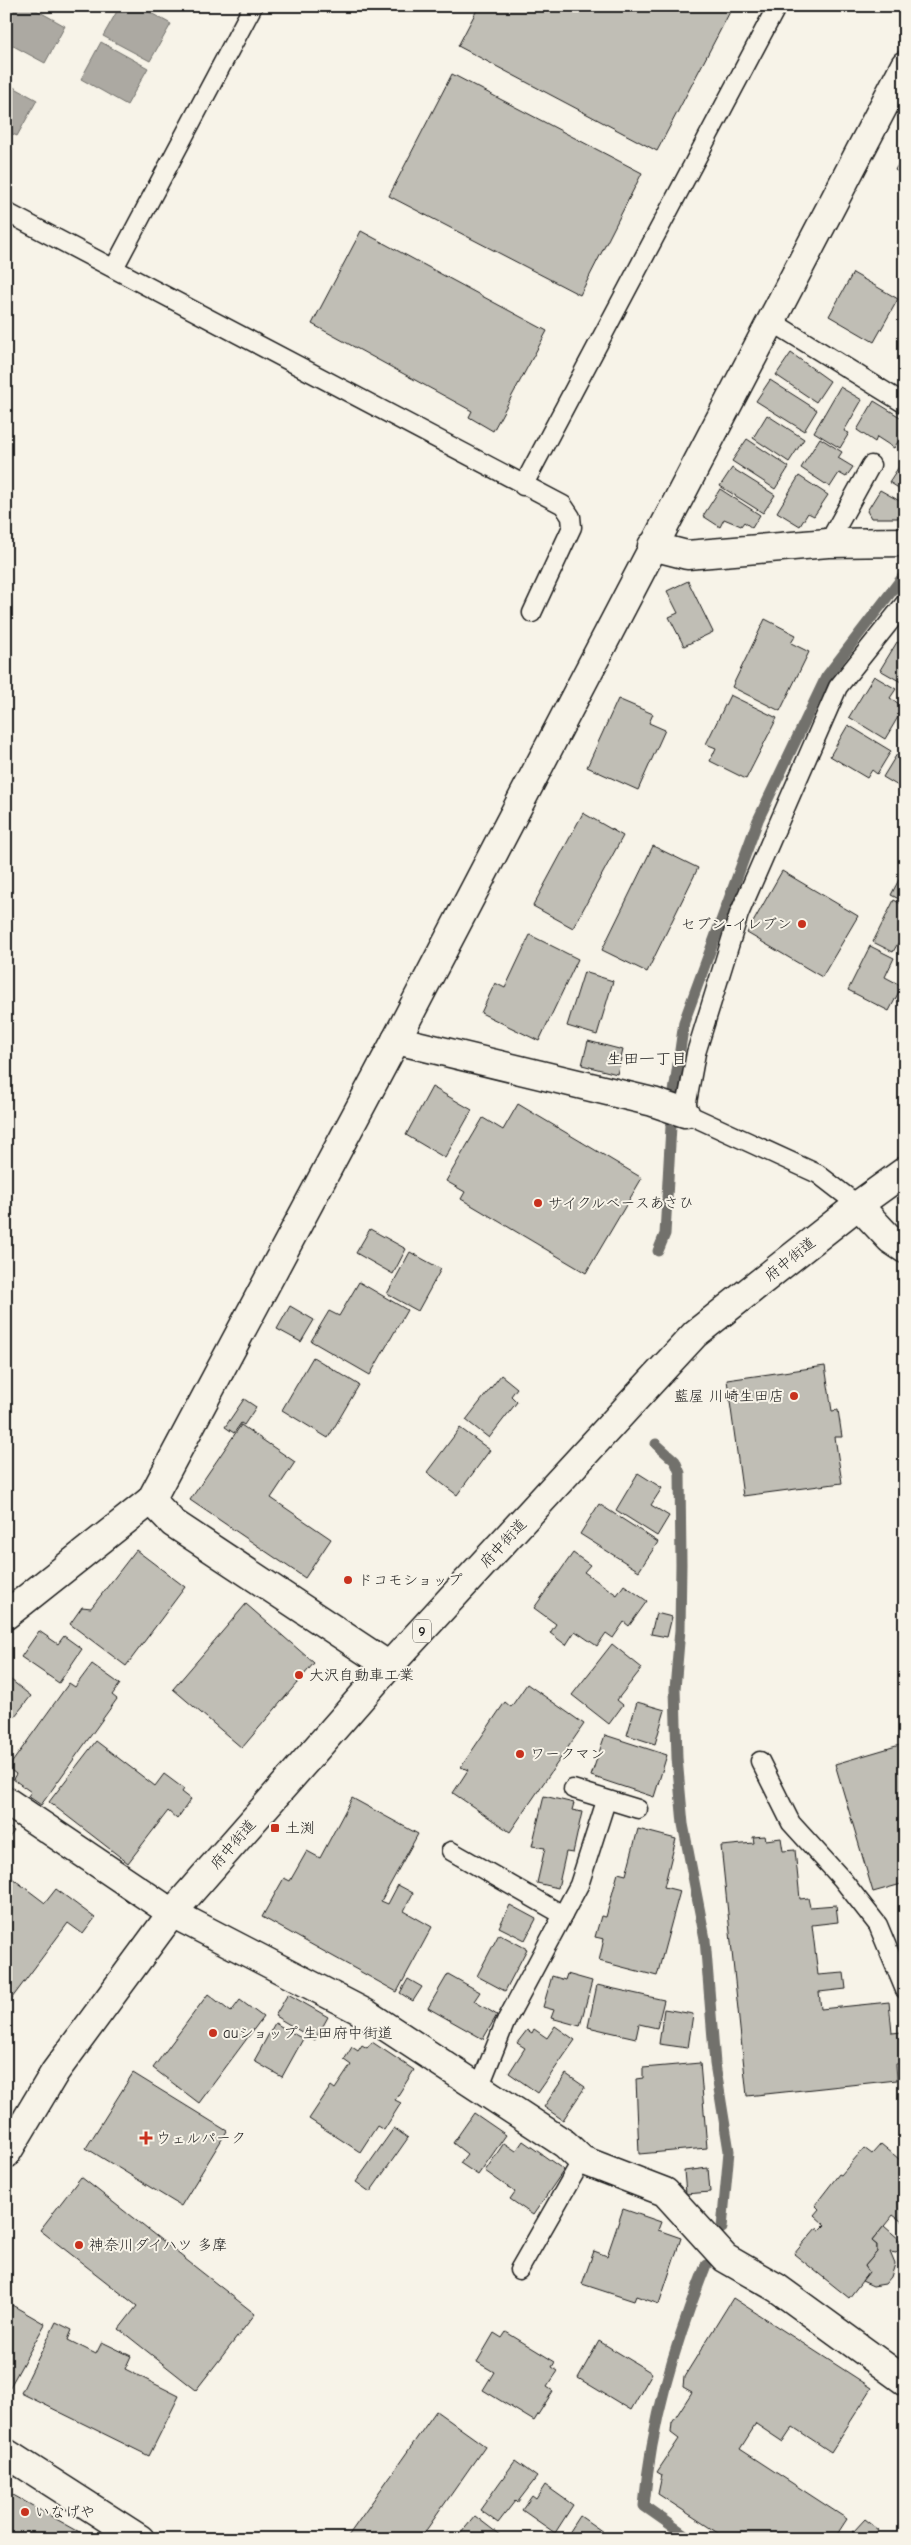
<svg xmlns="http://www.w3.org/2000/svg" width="911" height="2545" viewBox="0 0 911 2545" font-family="'Comic Neue','Klee One',sans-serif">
<rect width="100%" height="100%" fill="#f7f3e8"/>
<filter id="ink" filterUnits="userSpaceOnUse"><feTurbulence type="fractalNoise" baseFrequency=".02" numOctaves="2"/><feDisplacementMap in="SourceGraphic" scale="10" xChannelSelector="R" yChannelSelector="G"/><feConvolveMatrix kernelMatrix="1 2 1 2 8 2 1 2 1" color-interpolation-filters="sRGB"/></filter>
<g filter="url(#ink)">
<!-- water -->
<g fill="#aca9a2" stroke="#72716c">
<polygon points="15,6 29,6 65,26 45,63 6,42 6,22"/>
<polygon points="120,6 138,6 171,24 150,61 103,36"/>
<polygon points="101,42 148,68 127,105 81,79"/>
<polygon points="6,83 37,100 17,136 6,131"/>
</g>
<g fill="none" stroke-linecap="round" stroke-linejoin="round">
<!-- stream -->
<g stroke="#72716c" stroke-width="11">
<polyline points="674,1092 684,1022 758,820 826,677 905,574"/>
<polyline points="658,1251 665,1234 671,1126"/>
<polyline points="656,1444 675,1461 680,1473 681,1564 680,1630 675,1689 677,1758 683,1824 705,1939 715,2064 729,2151 722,2228"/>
<path d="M691 2539 644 2506C651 2422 675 2343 706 2265"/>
</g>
</g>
<!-- building -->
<g fill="#c0beb5" stroke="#1c1c1c">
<polygon points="479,6 733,6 657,151 458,46"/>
<polygon points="452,74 642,173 580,295 389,196"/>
<polygon points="905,152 905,176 895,170"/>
<polygon points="361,231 547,331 493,431 469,417 472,411 312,324"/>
<polygon points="853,273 898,299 874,342 829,316"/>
<polygon points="791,353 830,381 816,402 776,375"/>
<polygon points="770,380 817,410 804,431 756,401"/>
<polygon points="840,387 862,400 844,431 849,433 840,448 814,432"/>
<polygon points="874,401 905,420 905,431 894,448 877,437 875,442 857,430"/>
<polygon points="767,415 804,439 789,462 753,438"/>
<polygon points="820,438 842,452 838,458 853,467 846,477 839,473 830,487 801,468"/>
<polygon points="747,439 789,467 775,489 732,461"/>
<polygon points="900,465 905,468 905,492 889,482"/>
<polygon points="732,468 775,495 763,513 720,486"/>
<polygon points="799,476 828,495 814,516 808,513 800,526 777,512"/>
<polygon points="720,489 760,515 752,528 744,522 741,526 724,519 720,527 703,516"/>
<polygon points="880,490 905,504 898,518 871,518 867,511"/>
<polygon points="688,581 713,632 684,646 669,617 678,613 667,591"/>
<polygon points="765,619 796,635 791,643 809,652 780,711 732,687"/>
<polygon points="905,641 905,676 901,682 880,670 897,642 903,645"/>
<polygon points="874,676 896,689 890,698 904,707 885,739 849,717"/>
<polygon points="730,695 777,718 746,779 710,761 716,748 706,744"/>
<polygon points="618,699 653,714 649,723 665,730 638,790 587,767"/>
<polygon points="848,725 891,751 877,774 872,770 867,778 830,756"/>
<polygon points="905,750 905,790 883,777 897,754 901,756"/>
<polygon points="583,813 623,836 573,928 533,906"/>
<polygon points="653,846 698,868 647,972 602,950"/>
<polygon points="905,868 905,902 891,895"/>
<polygon points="782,871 858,916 822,977 747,933"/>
<polygon points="894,900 905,906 905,946 898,943 893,952 873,942"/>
<polygon points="530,935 578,959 539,1041 481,1013 495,983 505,988"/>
<polygon points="870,946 894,958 885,977 902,986 889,1011 848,990"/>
<polygon points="584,972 613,981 597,1035 567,1026"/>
<polygon points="588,1041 623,1050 617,1074 582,1065"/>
<polygon points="432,1087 472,1110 445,1158 406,1135"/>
<polygon points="518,1104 642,1178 586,1273 461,1199 465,1192 446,1181 483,1118 503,1130"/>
<polygon points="370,1229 406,1249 393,1274 356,1253"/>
<polygon points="410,1252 441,1269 418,1311 387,1294"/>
<polygon points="359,1282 407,1310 370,1375 311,1341 329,1311 339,1316"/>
<polygon points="290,1306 314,1320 301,1342 277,1329"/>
<polygon points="313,1357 359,1385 328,1438 282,1410"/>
<polygon points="825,1366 832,1411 838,1410 842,1437 835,1437 842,1483 743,1496 727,1380"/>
<polygon points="501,1375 517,1388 511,1396 517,1402 489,1438 466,1420"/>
<polygon points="244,1399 256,1407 244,1425 241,1423 234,1433 225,1427"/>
<polygon points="241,1425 295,1462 271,1498 331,1539 305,1578 190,1500"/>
<polygon points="460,1428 490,1450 457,1495 427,1472"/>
<polygon points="638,1473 662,1488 651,1505 669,1516 657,1536 616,1510"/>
<polygon points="599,1504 658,1542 639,1571 580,1534"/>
<polygon points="136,1550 185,1587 126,1666 70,1624 82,1607 91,1608"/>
<polygon points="573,1553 590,1565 584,1572 617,1595 624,1585 647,1601 629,1626 624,1622 613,1638 606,1633 597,1646 575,1631 566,1645 550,1633 556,1624 534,1608"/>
<polygon points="246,1604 314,1663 242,1748 173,1689"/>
<polygon points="656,1613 672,1617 667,1637 651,1634"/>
<polygon points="39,1631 58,1644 64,1636 82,1649 59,1683 21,1657"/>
<polygon points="612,1644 642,1668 617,1700 623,1705 609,1724 572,1695"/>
<polygon points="92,1664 120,1684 112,1695 117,1699 41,1805 28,1796 31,1792 13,1779 16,1774 8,1768 69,1683 75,1687"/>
<polygon points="6,1676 31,1696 6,1727"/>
<polygon points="527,1684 584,1724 510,1832 453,1793 468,1770 461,1767 505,1702 511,1707"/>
<polygon points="637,1702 665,1710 655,1744 627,1735"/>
<polygon points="605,1735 667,1755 654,1797 591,1776"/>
<polygon points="903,1739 905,1739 905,1883 873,1892 835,1764 903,1744"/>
<polygon points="96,1741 155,1786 164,1774 184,1789 182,1792 191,1799 177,1819 168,1811 128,1863 49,1802"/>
<polygon points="544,1796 574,1803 572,1810 582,1812 573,1853 566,1852 558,1888 537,1883 545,1848 532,1846"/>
<polygon points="352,1798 418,1834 381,1901 388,1904 398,1885 413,1893 404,1911 432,1927 397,1992 262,1917 284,1878 290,1881 307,1851 320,1858"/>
<polygon points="6,1825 14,1831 6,1842"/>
<polygon points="638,1829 676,1839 664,1887 680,1891 657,1976 599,1961 604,1939 595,1937 601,1916 606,1917 618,1873 626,1875"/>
<polygon points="765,1836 766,1840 781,1838 783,1851 795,1850 800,1899 808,1898 810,1907 836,1905 838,1922 812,1925 818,1975 844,1973 846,1989 819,1992 821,2009 889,2002 892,2033 902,2032 905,2058 905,2063 896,2064 897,2080 747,2096 721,1846 754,1843 753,1837"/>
<polygon points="12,1878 45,1903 56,1889 95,1918 83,1934 68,1923 6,2006 6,1886"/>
<polygon points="510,1905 536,1919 525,1940 499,1927"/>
<polygon points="499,1934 527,1949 505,1991 477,1976"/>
<polygon points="448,1974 480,1992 474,2001 497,2015 483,2039 428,2008"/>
<polygon points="567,1974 592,1981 580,2026 551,2018 554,2010 543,2007 552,1976 565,1980"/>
<polygon points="408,1979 422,1987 413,2001 400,1993"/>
<polygon points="597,1985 664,2000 657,2028 639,2024 636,2038 588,2027"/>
<polygon points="208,1994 231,2012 240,2000 263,2017 199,2103 153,2068"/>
<polygon points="288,1994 328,2017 315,2040 275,2016"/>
<polygon points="664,2009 693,2014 688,2048 659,2044"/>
<polygon points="275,2023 303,2039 282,2077 254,2061"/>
<polygon points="555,2026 575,2040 538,2093 509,2073 525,2048 517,2043 527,2030 532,2033 534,2029 547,2038"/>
<polygon points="372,2042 414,2070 395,2100 401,2103 384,2130 377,2126 360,2152 309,2119 331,2086 335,2089 351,2065 344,2060 352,2047 358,2051 362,2045 367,2048"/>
<polygon points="700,2063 707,2148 639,2154 636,2079 643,2078 643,2068"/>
<polygon points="133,2073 227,2131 181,2206 86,2148"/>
<polygon points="566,2074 585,2087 563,2120 544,2107"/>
<polygon points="474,2113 506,2135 478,2175 460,2163 467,2154 453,2143"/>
<polygon points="394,2128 408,2138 370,2192 356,2182"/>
<polygon points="523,2141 564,2170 533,2215 510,2199 515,2192 485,2171 504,2143 516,2151"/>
<polygon points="881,2144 905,2164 905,2224 893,2215 872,2241 877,2245 877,2252 865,2266 869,2272 849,2298 794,2254 816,2228 820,2230 825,2225 814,2215 819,2209 815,2205 839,2174 841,2175 864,2148 872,2154"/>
<polygon points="708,2168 710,2192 686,2194 684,2171"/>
<polygon points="81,2177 255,2314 196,2390 119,2329 137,2306 40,2230"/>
<polygon points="623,2209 661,2222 658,2230 681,2238 659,2304 636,2296 634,2301 582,2284 594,2251 607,2256"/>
<polygon points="884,2226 900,2240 901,2248 896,2253 890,2252 895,2264 891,2277 885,2284 873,2286 862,2281 869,2272 865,2266 877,2252 877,2245 872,2241"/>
<polygon points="733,2298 872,2388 831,2452 793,2427 783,2442 756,2424 740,2449 847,2519 834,2539 727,2539 658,2494 662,2475 657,2472 679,2439 671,2433 672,2423 692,2392 683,2387 684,2377"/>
<polygon points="12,2305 45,2324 6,2394 6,2311 8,2312"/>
<polygon points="56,2322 72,2330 68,2340 96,2354 102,2342 131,2356 125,2369 179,2396 149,2456 21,2393"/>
<polygon points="506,2332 555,2362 552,2367 558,2371 547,2387 553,2391 534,2421 483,2390 494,2372 477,2362 494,2333 502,2338"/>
<polygon points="599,2341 652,2373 631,2410 578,2378"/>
<polygon points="436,2411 485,2446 420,2539 346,2539"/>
<polygon points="515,2461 537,2477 517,2503 515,2501 498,2523 480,2510"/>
<polygon points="545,2485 573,2505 555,2533 522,2510 532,2496 536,2499"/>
<polygon points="6,2491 83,2534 81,2539 6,2539"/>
<polygon points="475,2516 501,2536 499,2539 456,2539"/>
<polygon points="580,2516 603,2532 598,2539 565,2539"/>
<polygon points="865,2519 879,2530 872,2539 861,2539 853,2532"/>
</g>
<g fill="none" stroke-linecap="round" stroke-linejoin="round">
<!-- service casing -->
<g stroke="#1c1c1c" stroke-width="21">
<g id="service">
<polyline points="6,212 563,505 571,517 572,527 532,613"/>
<polyline points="114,268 253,6"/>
<polyline points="771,321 905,404"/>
<polyline points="523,486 777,6"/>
<polyline points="828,543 871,465"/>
<polyline points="858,1205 818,1174 685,1113 696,1053 739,914 838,687 905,603"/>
<polyline points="760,1761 791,1823 842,1879 878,1925 905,1990"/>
<polyline points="573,1789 638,1809"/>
<polyline points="451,1851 563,1915"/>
<polyline points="479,2088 505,2023 579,1885 606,1801"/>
<polyline points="519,2270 582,2160"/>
</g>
</g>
<!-- minor casing -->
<g stroke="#1c1c1c" stroke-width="31">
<g id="minor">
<polyline points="652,546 687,555 828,543 905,542"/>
<polyline points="396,1040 653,1102 685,1113"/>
<polyline points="858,1205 890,1239 905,1249"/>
<polyline points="151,1500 173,1523 389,1666"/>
<polyline points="6,1615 151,1500 396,1040 905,65"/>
<polyline points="6,1801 172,1913 365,2013 565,2144 582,2160 665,2192 725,2258 777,2288 905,2381"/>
</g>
</g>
<!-- tertiary casing -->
<g stroke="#1c1c1c" stroke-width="31">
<polyline id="tertiary" points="6,2453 140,2539"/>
</g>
<!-- primary casing -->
<g stroke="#1c1c1c" stroke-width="31">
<polyline id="primary" points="6,2154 55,2072 172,1913 389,1666 695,1334 858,1205 905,1171"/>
</g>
<!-- service -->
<use href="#service" stroke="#f7f3e8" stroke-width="18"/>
<!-- minor -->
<use href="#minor" stroke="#f7f3e8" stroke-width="28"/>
<!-- tertiary -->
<use href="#tertiary" stroke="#f7f3e8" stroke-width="28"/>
<!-- primary -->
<use href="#primary" stroke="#f7f3e8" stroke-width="28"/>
</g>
</g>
<!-- markers -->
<g fill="#c8321e" stroke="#f7f3e8" stroke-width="2">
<circle cx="802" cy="924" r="5"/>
<circle cx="538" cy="1203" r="5"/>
<circle cx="794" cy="1396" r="5"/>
<circle cx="348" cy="1580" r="5"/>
<circle cx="299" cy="1675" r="5"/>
<circle cx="520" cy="1754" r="5"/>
<rect x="270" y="1823" width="10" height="10" rx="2.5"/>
<circle cx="213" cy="2033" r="5"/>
<path d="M143.5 2130.5h5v5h5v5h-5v5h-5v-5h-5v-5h5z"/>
<circle cx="79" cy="2245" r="5"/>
<circle cx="25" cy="2512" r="5"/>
</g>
<g text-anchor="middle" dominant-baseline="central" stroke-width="4" stroke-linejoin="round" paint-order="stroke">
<!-- shield labels -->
<rect fill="#f7f3e8" stroke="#5e5c59" stroke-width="1" x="413" y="1619.5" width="18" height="23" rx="4"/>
<g font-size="14" font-weight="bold" fill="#1c1c1c">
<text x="422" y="1631">9</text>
</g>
<!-- poi labels -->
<g font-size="15" fill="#1c1c1c" stroke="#f7f3e8" text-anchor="start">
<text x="792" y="924" text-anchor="end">セブン-イレブン</text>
<text x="548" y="1203">サイクルベースあさひ</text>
<text x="784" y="1396" text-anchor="end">藍屋 川崎生田店</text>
<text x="358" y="1580">ドコモショップ</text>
<text x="309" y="1675">大沢自動車工業</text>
<text x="530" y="1754">ワークマン</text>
<text x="285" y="1828">土渕</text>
<text x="223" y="2033">auショップ 生田府中街道</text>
<text x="156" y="2138">ウェルパーク</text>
<text x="89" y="2245">神奈川ダイハツ 多摩</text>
<text x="35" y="2512">いなげや</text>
</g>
<!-- street labels -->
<g font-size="15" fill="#1c1c1c" stroke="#f7f3e8">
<text transform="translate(790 1259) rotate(-39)">府中街道</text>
<text transform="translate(503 1543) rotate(-47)">府中街道</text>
<text transform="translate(233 1844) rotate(-49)">府中街道</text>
</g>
<!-- neighbourhood labels -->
<g font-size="16" fill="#1c1c1c" stroke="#f7f3e8">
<text x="647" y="1059">生田一丁目</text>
</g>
</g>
<!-- margin -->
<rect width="911" height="2545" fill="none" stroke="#f7f3e8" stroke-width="25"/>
<rect x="12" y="12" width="886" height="2520" fill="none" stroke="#1c1c1c" stroke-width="2" filter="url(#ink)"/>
</svg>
